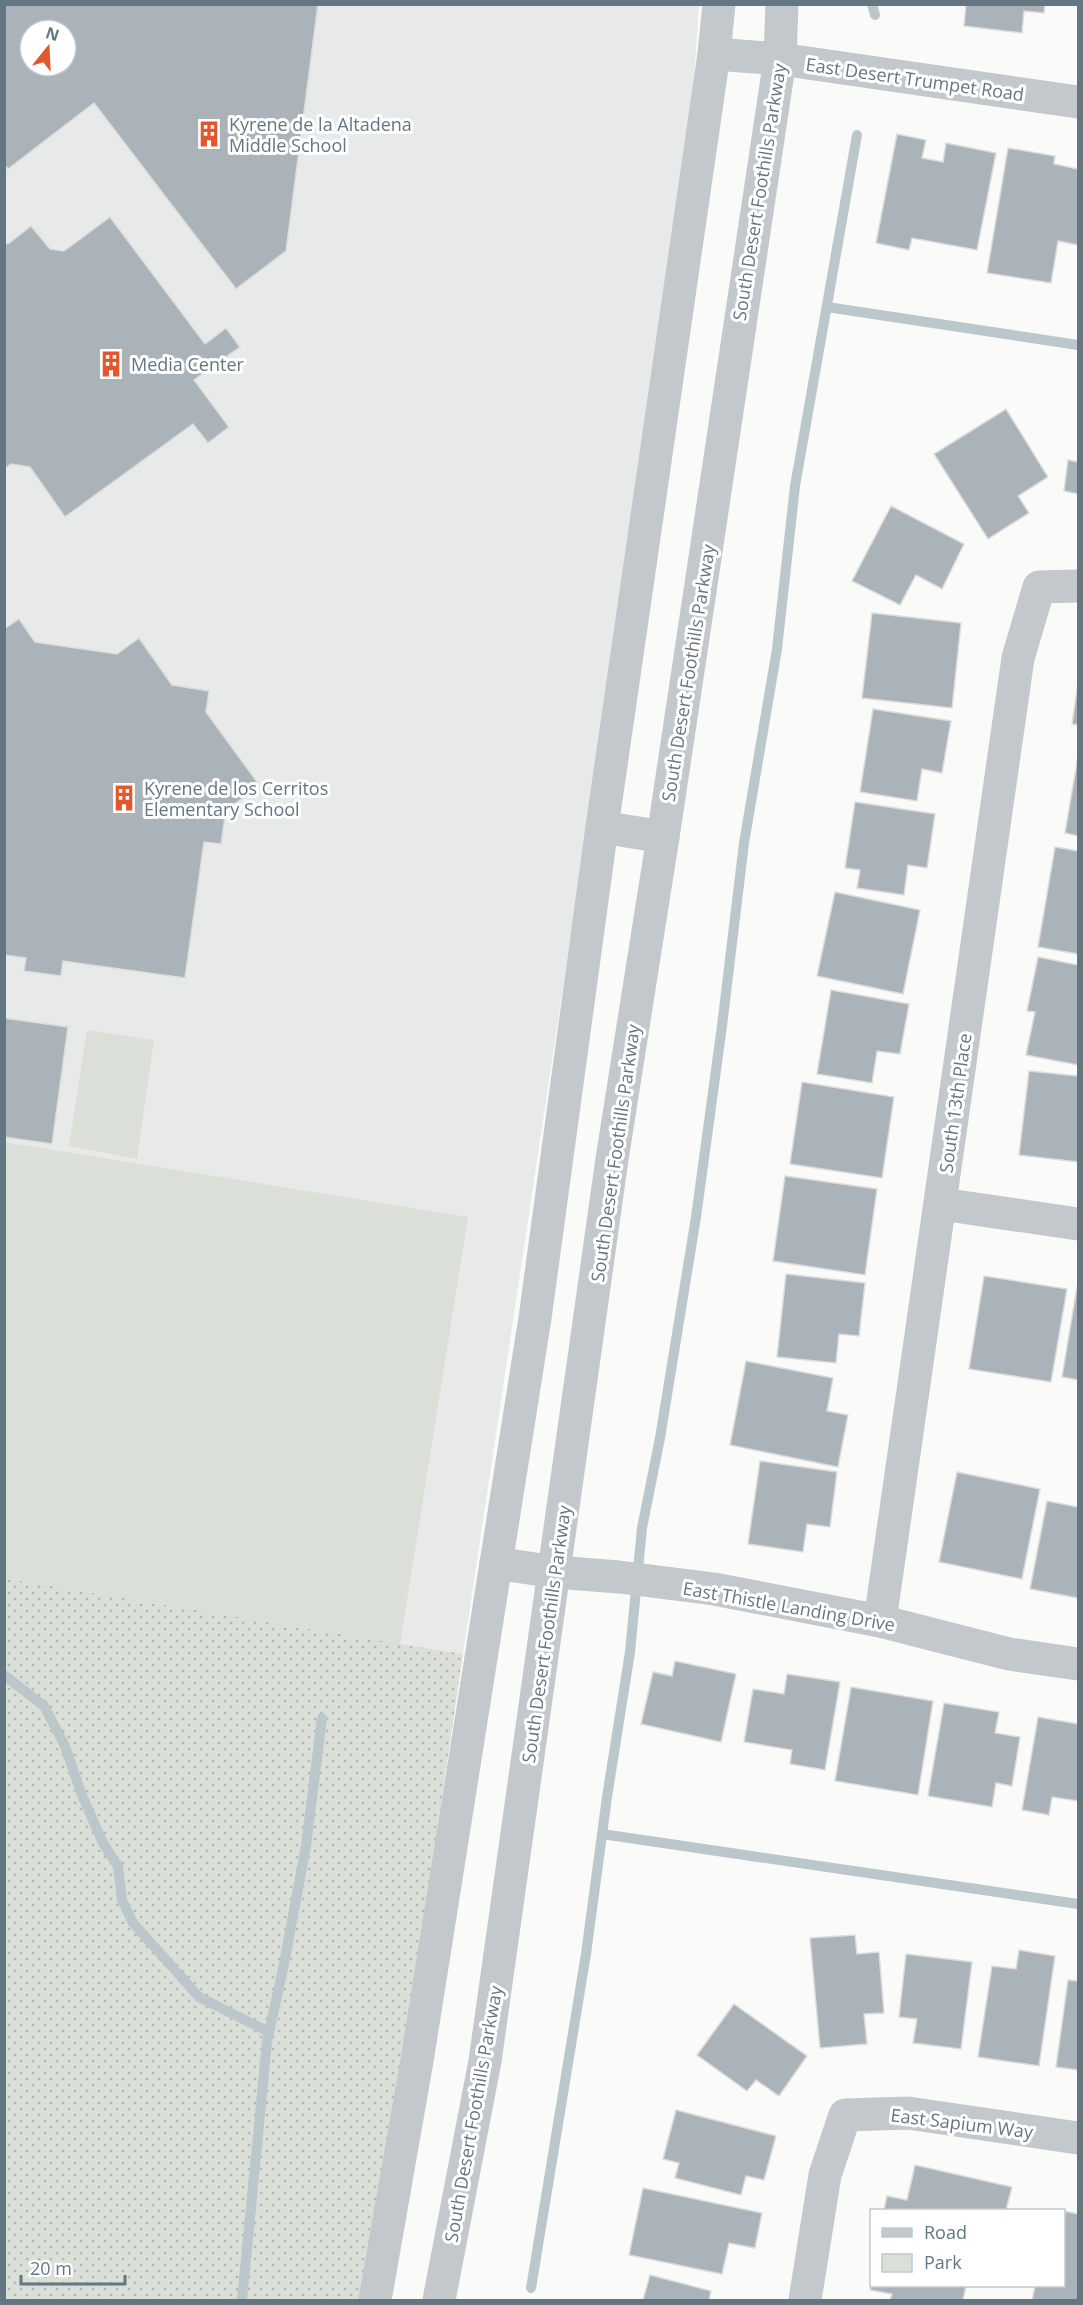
<svg xmlns="http://www.w3.org/2000/svg" width="1083" height="2305" viewBox="0 0 1083 2305" font-family="'Open Sans',sans-serif">
<defs>
<pattern id="grass-dots" width="8" height="8" patternUnits="userSpaceOnUse" patternTransform="scale(1.5)"><rect width="8" height="8" fill="#dadfd7"/><path d="M2 2h.1M6 6h.1" fill="none" stroke="#b4b9b4" stroke-width="1.8" stroke-linecap="round"/></pattern>
</defs>
<rect width="100%" height="100%" fill="#fafaf8"/>
<!-- built -->
<path fill="#e8e9e9" fill-rule="evenodd" d="M4 5H699L693 95 587 827 463 1654 5 1578ZM30 30H66V66H30Z"/>
<!-- grass -->
<polygon fill="url(#grass-dots)" points="4,1578 463,1654 417,1968 361,2300 5,2300"/>
<!-- park -->
<g fill="#dadfd7">
<polygon points="87,1030 154,1040 137,1159 69,1146"/>
<polygon points="4,1142 468,1217 400,1644 5,1578"/>
</g>
<g fill="none" stroke-linecap="round" stroke-linejoin="round">
<!-- stream -->
<g stroke="#bbc7cb" stroke-width="10">
<polyline points="872,4 875,15"/>
<polyline points="827,307 1078,345"/>
<polyline points="4,1675 44,1706 65,1746 81,1793 103,1843 118,1866 122,1900 133,1923 199,1997 269,2032"/>
<polyline points="602,1834 1078,1904"/>
<polyline points="531,2288 586,1954 607,1797 630,1652 642,1528 660,1438 696,1217 722,1026 744,843 777,649 795,486 857,135"/>
<polyline points="242,2300 267,2042 284,1964 306,1846 322,1718"/>
</g>
</g>
<!-- building -->
<g fill="#aab3b9" stroke="#dcdcda" stroke-width="1.5" fill-rule="evenodd">
<path d="M4 4H318L286 251 236 289 94 103 8 169 4 164ZM30 30H66V66H30Z"/>
<polygon points="966,4 1045,4 1044,13 1024,11 1022,33 964,26"/>
<polygon points="897,134 926,140 922,158 943,162 946,143 996,153 977,250 912,238 909,250 876,243"/>
<polygon points="1008,148 1055,156 1054,164 1078,169 1078,245 1058,241 1051,283 987,273"/>
<polygon points="110,217 205,344 226,328 240,347 194,380 229,427 208,443 193,424 65,517 30,467 11,464 4,469 4,243 8,244 31,226 50,249 64,251"/>
<polygon points="1006,409 1048,477 1018,496 1029,513 988,539 934,454"/>
<polygon points="1068,460 1078,462 1078,494 1064,491"/>
<polygon points="891,506 964,544 942,589 916,575 900,605 852,581"/>
<polygon points="872,613 961,623 952,708 862,698"/>
<polygon points="19,619 35,642 117,654 139,638 172,685 209,691 206,712 260,786 226,810 221,844 204,842 185,978 63,961 61,976 24,971 26,958 4,955 4,629"/>
<polygon points="1078,683 1078,725 1072,724"/>
<polygon points="873,709 951,721 942,773 922,769 917,801 860,792"/>
<polygon points="1078,756 1078,836 1065,833"/>
<polygon points="855,802 935,814 927,868 908,865 904,895 857,888 860,870 845,868"/>
<polygon points="1055,847 1078,851 1078,954 1038,947"/>
<polygon points="835,892 920,910 903,994 817,976"/>
<polygon points="1038,957 1078,965 1078,1065 1026,1055 1035,1012 1027,1011"/>
<polygon points="831,990 909,1004 900,1054 877,1051 872,1083 817,1074"/>
<polygon points="4,1018 68,1027 52,1144 4,1137"/>
<polygon points="1029,1071 1078,1076 1078,1162 1019,1155"/>
<polygon points="802,1082 894,1097 882,1178 790,1164"/>
<polygon points="785,1176 877,1189 865,1275 773,1261"/>
<polygon points="786,1274 865,1283 859,1336 839,1334 836,1363 777,1357"/>
<polygon points="984,1276 1067,1289 1051,1382 969,1369"/>
<polygon points="1077,1287 1078,1287 1078,1380 1062,1377"/>
<polygon points="746,1361 833,1378 827,1411 848,1415 838,1467 730,1445"/>
<polygon points="760,1461 837,1472 830,1527 807,1524 803,1552 748,1544"/>
<polygon points="957,1472 1040,1489 1022,1579 939,1562"/>
<polygon points="1047,1501 1078,1507 1078,1598 1030,1589"/>
<polygon points="675,1661 736,1674 721,1742 641,1724 653,1672 672,1676"/>
<polygon points="787,1674 840,1682 825,1770 790,1764 792,1750 744,1742 753,1689 784,1694"/>
<polygon points="851,1687 933,1701 918,1795 835,1781"/>
<polygon points="944,1703 999,1712 995,1733 1020,1737 1012,1786 996,1783 992,1807 928,1796"/>
<polygon points="1038,1717 1078,1724 1078,1801 1052,1797 1049,1815 1022,1810"/>
<polygon points="855,1935 857,1954 879,1952 884,2013 864,2014 867,2044 820,2048 810,1938"/>
<polygon points="1019,1950 1055,1956 1039,2066 978,2057 992,1966 1016,1969"/>
<polygon points="906,1954 972,1962 961,2049 913,2043 917,2019 899,2017"/>
<polygon points="1068,1980 1078,1981 1078,2070 1056,2067"/>
<polygon points="734,2004 807,2056 779,2096 756,2080 747,2091 697,2055"/>
<polygon points="676,2110 776,2136 764,2180 746,2176 741,2195 675,2178 679,2163 663,2159"/>
<polygon points="915,2165 1012,2187 1006,2210 884,2210 887,2196 907,2200"/>
<polygon points="643,2188 762,2213 755,2248 729,2243 722,2274 629,2255"/>
<polygon points="1078,2210 1078,2300 1032,2300 1035,2286 1064,2286 1064,2211 1078,2214"/>
<polygon points="650,2275 711,2291 709,2300 643,2300"/>
<polygon points="872,2285 872,2286 966,2286 963,2300 890,2300 892,2294 870,2290"/>
</g>
<g fill="none" stroke-linecap="round" stroke-linejoin="round">
<!-- minor -->
<g stroke="#c3c8cc" stroke-width="33">
<polyline points="714,54 780,59 1078,102"/>
<polyline points="941,1204 1078,1224"/>
<polyline points="496,1563 555,1572 619,1577 714,1589 880,1621 1009,1654 1078,1664"/>
<polyline points="880,1621 1018,658 1039,587 1078,586"/>
<polyline points="805,2300 825,2175 845,2115 908,2113 1078,2138"/>
</g>
<!-- tertiary -->
<g stroke="#c3c8cc" stroke-width="33">
<polyline points="602,827 663,837"/>
<polyline points="375,2300 417,2061 535,1318 602,827 714,54 719,4"/>
<polyline points="439,2300 485,2061 612,1159 663,837 780,59 782,4"/>
</g>
</g>
<!-- icons -->
<defs>
<g id="building-bare" transform="scale(2.07)"><path d="M-4-6H4V6H1V3H-1V6H-4ZM-2.5-4.3h1.7v1.8h-1.7ZM.8-4.3h1.7v1.8H.8ZM-2.5-1h1.7V.8h-1.7ZM.8-1h1.7V.8H.8Z" fill="#e4572e" stroke="#fff" stroke-width="2.5" paint-order="stroke"/></g>
</defs>
<g fill-rule="evenodd">
<use href="#building-bare" x="209" y="134"/>
<use href="#building-bare" x="111" y="364"/>
<use href="#building-bare" x="124" y="798"/>
</g>
<g text-anchor="middle" dominant-baseline="central" stroke-width="6" stroke-linejoin="round" paint-order="stroke">
<!-- street labels -->
<g font-size="18" fill="#657683" stroke="#fff">
<text transform="translate(915 79) rotate(8)">East Desert Trumpet Road</text>
<text transform="translate(759 192) rotate(-81)">South Desert Foothills Parkway</text>
<text transform="translate(688 673) rotate(-81)">South Desert Foothills Parkway</text>
<text transform="translate(955 1103) rotate(-82)">South 13th Place</text>
<text transform="translate(615 1153) rotate(-82)">South Desert Foothills Parkway</text>
<text transform="translate(789 1606) rotate(10)">East Thistle Landing Drive</text>
<text transform="translate(546 1634) rotate(-82)">South Desert Foothills Parkway</text>
<text transform="translate(473 2114) rotate(-80)">South Desert Foothills Parkway</text>
<text transform="translate(962 2123) rotate(7)">East Sapium Way</text>
</g>
<!-- poi labels -->
<g font-size="18" fill="#657683" stroke="#fff" text-anchor="start">
<text x="229" y="124">Kyrene de la Altadena<tspan x="229" dy="21">Middle School</tspan></text>
<text x="131" y="364">Media Center</text>
<text x="144" y="788">Kyrene de los Cerritos<tspan x="144" dy="21">Elementary School</tspan></text>
</g>
</g>
<!-- border -->
<rect width="1083" height="2305" fill="none" stroke="#657683" stroke-width="12"/>
<!-- legend -->
<rect x="870" y="2209" width="195" height="78" fill="#ffffff" stroke="#c1c8cd" stroke-width="1.5"/>
<rect x="882" y="2228" width="30" height="9" fill="#c3c8cc" stroke="#c1c8cd" stroke-width="1.5"/>
<text x="924" y="2239" font-size="18" fill="#657683">Road</text>
<rect x="882" y="2254" width="30" height="18" fill="#dadfd7" stroke="#c1c8cd" stroke-width="1.5"/>
<text x="924" y="2269" font-size="18" fill="#657683">Park</text>
<!-- north arrow -->
<g transform="translate(48 48) rotate(18)"><circle r="28" fill="#ffffff" stroke="#c1c8cd" stroke-width="1.5"/>
<path d="M0-4.5L10 22L0 15L-10 22Z" fill="#e4572e"/>
<text y="-9" font-size="16" font-weight="bold" text-anchor="middle" fill="#657683">N</text>
</g>
<!-- scale -->
<path d="M21 2275v9h104v-9" fill="none" stroke="#657683" stroke-width="3"/>
<text x="30" y="2275" font-size="18" fill="#657683" stroke="#ffffff" stroke-width="4.5" paint-order="stroke">20 m</text>
</svg>
